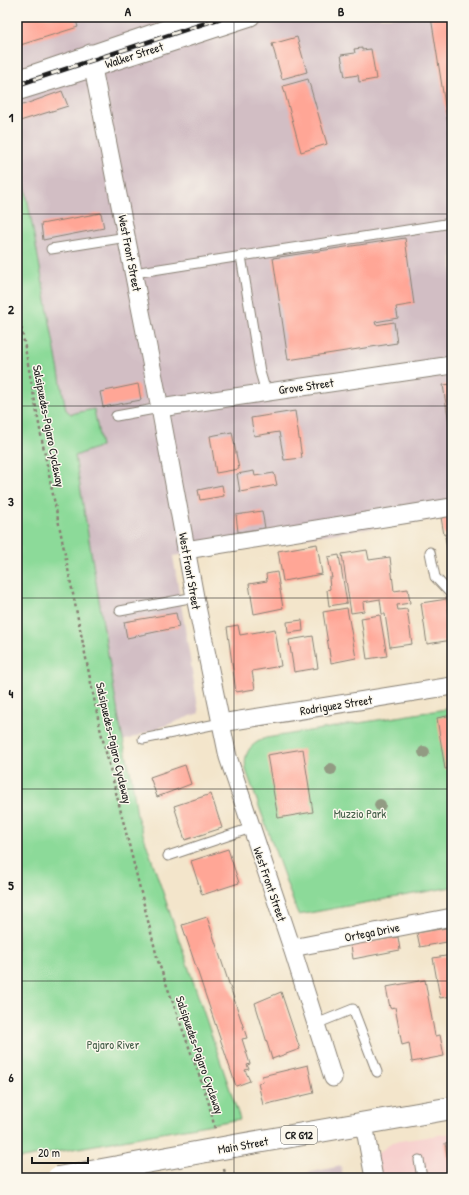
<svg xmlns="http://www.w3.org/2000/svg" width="469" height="1195" viewBox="0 0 469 1195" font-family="'Patrick Hand',sans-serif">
<rect width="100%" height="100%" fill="#fbf7ec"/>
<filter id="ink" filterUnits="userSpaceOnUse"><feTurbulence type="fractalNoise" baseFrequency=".025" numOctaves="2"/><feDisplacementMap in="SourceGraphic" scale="8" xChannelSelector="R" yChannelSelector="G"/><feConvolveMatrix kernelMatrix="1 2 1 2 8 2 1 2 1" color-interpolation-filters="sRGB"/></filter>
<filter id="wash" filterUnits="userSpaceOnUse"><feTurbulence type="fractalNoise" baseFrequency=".012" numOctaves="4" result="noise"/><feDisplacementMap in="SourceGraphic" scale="16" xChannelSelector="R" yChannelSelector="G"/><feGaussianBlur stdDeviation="0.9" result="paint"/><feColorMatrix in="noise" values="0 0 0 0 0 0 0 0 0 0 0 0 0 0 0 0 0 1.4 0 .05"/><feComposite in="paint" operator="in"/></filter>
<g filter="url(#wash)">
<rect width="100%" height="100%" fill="#f3e5cb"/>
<!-- built -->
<polygon fill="#f7d0ce" points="452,1133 452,1178 378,1178 374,1156 393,1142"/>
<!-- industrial -->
<g fill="#d2bec4">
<polygon points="17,17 452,17 452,517 173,556 199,713 118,743 17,192"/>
<polygon points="341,1166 343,1178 283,1178"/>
</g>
<!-- green -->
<g fill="#8cda99" stroke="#547b5a">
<polygon points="17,142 66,410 71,414 94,409 101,446 75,456 120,726 132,780 137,816 240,1119 17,1159"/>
<path d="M452 708V887L298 915 246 770C243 753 250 744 266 738Z"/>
</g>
<g id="blocks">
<!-- building -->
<g fill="#ffa696">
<polygon points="17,17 75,17 78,27 17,46"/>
<polygon points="431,17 452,17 452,142 451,143"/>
<polygon points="297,37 307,72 282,79 272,44"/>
<polygon points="362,48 362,50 371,49 376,79 359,82 358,75 345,77 341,55 355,53 354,49"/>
<polygon points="308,79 327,144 301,152 283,86"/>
<polygon points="62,91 68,106 20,121 17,112 17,107"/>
<polygon points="101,213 104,228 43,240 41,224"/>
<polygon points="405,238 414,304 396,307 398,318 375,322 376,325 394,322 397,343 288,360 273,258"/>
<polygon points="138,384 141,400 103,407 100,392"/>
<polygon points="452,384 452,436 451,436 443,385"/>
<polygon points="295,411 302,458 284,460 279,432 254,436 251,418"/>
<polygon points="232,432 239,469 216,473 210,436"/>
<polygon points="254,471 255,476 274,473 277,485 240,492 237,474"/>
<polygon points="222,485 224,496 200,500 198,490"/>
<polygon points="262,511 265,528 238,532 236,515"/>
<polygon points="452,516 452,534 444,535 441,517"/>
<polygon points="452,536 452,554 448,554 445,537"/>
<polygon points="317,544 322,574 283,581 278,551"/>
<polygon points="367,550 369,560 390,557 394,591 408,589 410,603 397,605 398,610 407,609 412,644 390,647 385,614 382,614 380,599 363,602 364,611 351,613 342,554"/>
<polygon points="339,555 347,603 329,606 327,590 330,589 329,578 332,578 328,557"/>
<polygon points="277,572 283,608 254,614 249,584 267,581 266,574"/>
<polygon points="447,599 452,640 427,644 421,603"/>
<polygon points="347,608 356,658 331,663 323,612"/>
<polygon points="176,613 179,627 127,638 124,622"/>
<polygon points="380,615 387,656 367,659 361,618"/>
<polygon points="302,620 303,631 288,633 287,622"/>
<polygon points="238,625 240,635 275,629 281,666 252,671 255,689 236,692 227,627"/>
<polygon points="313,636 318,668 294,672 289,640"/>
<polygon points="452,715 452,768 445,769 437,718"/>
<polygon points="303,749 313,812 278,818 267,755"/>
<polygon points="185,765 191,784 157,797 150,777"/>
<polygon points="211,794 222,828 185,840 174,806"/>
<polygon points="228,849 239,883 202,895 191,861"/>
<polygon points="207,917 247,1038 242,1039 250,1064 247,1065 249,1069 245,1070 250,1081 236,1086 182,925"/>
<polygon points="452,927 452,941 420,947 417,933"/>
<polygon points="398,937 400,950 353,959 351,945"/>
<polygon points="452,955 452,996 440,998 433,958"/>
<polygon points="425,980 435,1036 440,1035 444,1056 412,1062 409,1043 402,1045 395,1007 390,1008 386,987"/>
<polygon points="281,992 300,1049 272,1059 255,1003"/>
<polygon points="308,1065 314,1093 263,1105 258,1083 263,1082 262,1076"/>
<polygon points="452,1142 452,1178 451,1178 445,1143"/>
</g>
</g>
</g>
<g filter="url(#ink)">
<use href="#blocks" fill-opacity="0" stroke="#888074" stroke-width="1"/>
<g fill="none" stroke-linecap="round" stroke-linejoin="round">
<!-- lane casing -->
<g stroke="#888074" stroke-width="11">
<g id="lane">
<polyline points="51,249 127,237"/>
<polyline points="241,256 260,372 266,392"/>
<polyline points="134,273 452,223"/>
<polyline points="116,416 160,408"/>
<polyline points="430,552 435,577 451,594 452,601"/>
<polyline points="120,611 195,597"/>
<polyline points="143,739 221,723"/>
<polyline points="168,856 251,828"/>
<polyline points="316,1024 353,1009 377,1072"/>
<polyline points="419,1160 422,1178"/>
</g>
</g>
<!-- street casing -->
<g stroke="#888074" stroke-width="19">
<g id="street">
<polyline points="90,53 160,408 195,597 228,757 292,948 333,1078"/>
<polyline points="17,79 200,17"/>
<polyline points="17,92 94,68 251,17"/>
<polyline points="160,408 452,365"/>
<polyline points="186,550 452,507"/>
<polyline points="221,723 452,686"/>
<polyline points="292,948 452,917"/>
<polyline points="364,1124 374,1178"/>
</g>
</g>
<!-- primary casing -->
<g stroke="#888074" stroke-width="24">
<polyline id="primary" points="234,1146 452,1108"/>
</g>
<!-- path -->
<g stroke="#888074" stroke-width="2.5" stroke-dasharray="3 3" stroke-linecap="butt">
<polyline points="17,304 41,435 100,728 158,961 208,1100 215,1129"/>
<polyline points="224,1169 226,1178"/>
</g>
<!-- lane -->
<use href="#lane" stroke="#fff" stroke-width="9"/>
<!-- street -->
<use href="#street" stroke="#fff" stroke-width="17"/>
<!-- primary -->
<use href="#primary" stroke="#fff" stroke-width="22"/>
<!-- rail casing -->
<g stroke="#1c1c1c" stroke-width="4.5">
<polyline id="rail" points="17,85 224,17"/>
</g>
<!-- rail -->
<use href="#rail" stroke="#fbf7ec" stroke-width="3" stroke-dasharray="9" stroke-linecap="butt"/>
<!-- primary-bridge casing -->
<g stroke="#888074" stroke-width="24" stroke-linecap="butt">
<polyline id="primary-bridge" points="58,1178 234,1146"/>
</g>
<!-- primary-bridge -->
<use href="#primary-bridge" stroke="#fff" stroke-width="22"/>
</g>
<!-- trees -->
<g fill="#929b83">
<circle cx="424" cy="752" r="6"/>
<circle cx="331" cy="769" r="6"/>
<circle cx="380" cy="805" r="6"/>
</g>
</g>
<!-- grid -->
<path fill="none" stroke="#1c1c1c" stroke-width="1" stroke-opacity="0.55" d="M234 17V1178M17 214H452M17 406H452M17 598H452M17 789H452M17 981H452"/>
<g text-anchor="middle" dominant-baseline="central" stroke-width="3" stroke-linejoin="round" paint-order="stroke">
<!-- shield labels -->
<rect fill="#fbf7ec" stroke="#5f5e5a" stroke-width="1" x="281" y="1126" width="36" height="18" rx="3"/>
<g font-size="11" font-weight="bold" fill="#1c1c1c">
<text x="299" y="1135">CR G12</text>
</g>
<!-- street labels -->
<g font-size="12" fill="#1c1c1c" stroke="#fbf7ec">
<text transform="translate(134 55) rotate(-18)">Walker Street</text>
<text transform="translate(130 253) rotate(79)">West Front Street</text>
<text transform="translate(306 386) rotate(-8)">Grove Street</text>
<text transform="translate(49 426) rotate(79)">Salsipuedes-Pajaro Cycleway</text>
<text transform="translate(190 571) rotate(80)">West Front Street</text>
<text transform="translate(336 705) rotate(-9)">Rodriguez Street</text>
<text transform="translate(114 743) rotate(77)">Salsipuedes-Pajaro Cycleway</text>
<text transform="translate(270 884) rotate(71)">West Front Street</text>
<text transform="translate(372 932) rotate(-11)">Ortega Drive</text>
<text transform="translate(200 1055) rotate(71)">Salsipuedes-Pajaro Cycleway</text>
<text transform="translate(243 1145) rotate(-10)">Main Street</text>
</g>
<!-- park labels -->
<g font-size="12" fill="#435e48" stroke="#fbf7ec">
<text x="360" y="813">Muzzio Park</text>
<text x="113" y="1044">Pajaro River</text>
</g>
</g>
<!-- margin -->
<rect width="469" height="1195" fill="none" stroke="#fbf7ec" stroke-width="44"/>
<!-- scale -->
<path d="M32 1157v6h56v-6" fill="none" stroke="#1c1c1c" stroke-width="2"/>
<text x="38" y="1157" font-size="12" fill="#1c1c1c" stroke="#fbf7ec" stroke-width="3" paint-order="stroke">20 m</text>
<rect x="22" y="22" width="425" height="1151" fill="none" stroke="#1c1c1c" stroke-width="1.5"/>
<g font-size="13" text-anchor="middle" font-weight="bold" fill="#1c1c1c">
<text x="128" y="16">A</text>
<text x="341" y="16">B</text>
<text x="11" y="122">1</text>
<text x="11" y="314">2</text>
<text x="11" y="506">3</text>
<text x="11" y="698">4</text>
<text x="11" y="890">5</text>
<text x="11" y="1082">6</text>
</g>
</svg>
